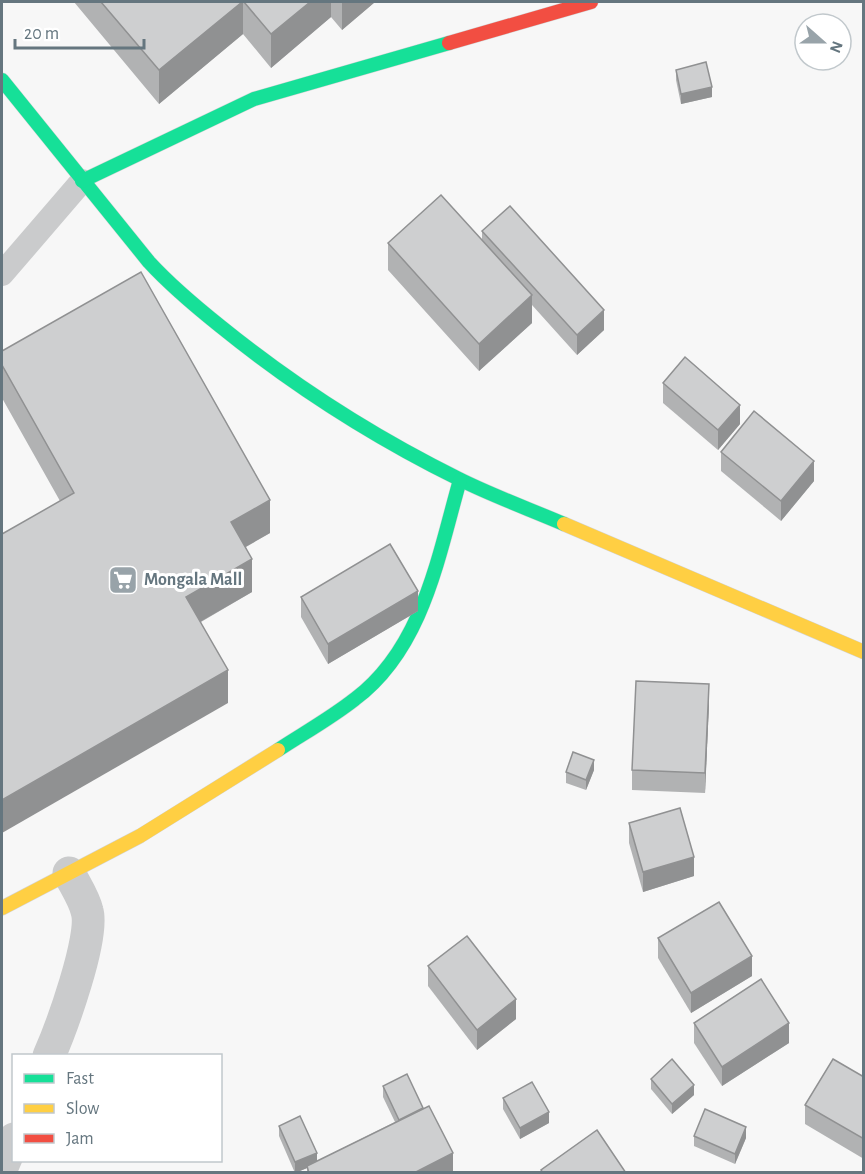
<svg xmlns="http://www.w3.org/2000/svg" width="865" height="1174" viewBox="0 0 865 1174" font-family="'Alegreya Sans',sans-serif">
<rect width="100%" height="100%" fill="#f7f7f7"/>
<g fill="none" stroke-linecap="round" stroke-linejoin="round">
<!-- fast casing -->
<g stroke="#d3d4d5" stroke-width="15">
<g id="fast">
<path d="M2 80 149 262C171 286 195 306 220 326 294 386 374 437 459 479 493 496 529 509 564 524"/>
<polyline points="82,181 254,99 449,43"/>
<path d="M278 750C304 733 331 718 355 699 423 648 438 557 460 480"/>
</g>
</g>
<!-- slow casing -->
<g stroke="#d3d4d5" stroke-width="15">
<g id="slow">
<polyline points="564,524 864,652"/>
<polyline points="2,908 140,836 278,750"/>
</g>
</g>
<!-- jam casing -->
<g stroke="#d3d4d5" stroke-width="15">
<polyline id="jam" points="449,43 591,2"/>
</g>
<!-- lane -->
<polyline stroke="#cacbcc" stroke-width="24" points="2,274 82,181"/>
<!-- street -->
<g stroke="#cacbcc" stroke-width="33">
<path d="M49 1056C61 1029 95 936 87 911 84 898 75 885 69 873"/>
<polyline points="2,1167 14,1139"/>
</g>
<!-- fast -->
<use href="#fast" stroke="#16e098" stroke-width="14"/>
<!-- slow -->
<use href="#slow" stroke="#ffcf43" stroke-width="14"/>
<!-- jam -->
<use href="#jam" stroke="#f24e42" stroke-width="14"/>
</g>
<!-- wall -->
<g fill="#b1b2b3">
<polygon points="74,2 375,2 342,30 331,17 271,68 243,34 159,104"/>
<polygon points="676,70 712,97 681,104 676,80"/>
<polygon points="482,231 604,330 577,355 532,305 532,323 479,371 388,270 388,243 482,240"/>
<polygon points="2,351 270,533 246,547 252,592 201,622 228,703 60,501 2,398"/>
<polygon points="663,383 740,424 718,450 663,403"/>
<polygon points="721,452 814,481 781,521 721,471"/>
<polygon points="301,597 418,611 328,664 301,617"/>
<polygon points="709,704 705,793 632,790 632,770"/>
<polygon points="594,770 586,790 566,783 566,772"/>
<polygon points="629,823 694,876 643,892 629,843"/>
<polygon points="658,938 752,976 691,1013 658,958"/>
<polygon points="428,966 516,1019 477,1050 428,986"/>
<polygon points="694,1023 789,1043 722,1086 694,1043"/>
<polygon points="864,1077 864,1159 805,1124 805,1105"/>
<polygon points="651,1079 694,1095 672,1114 651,1089"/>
<polygon points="383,1086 453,1173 307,1173 307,1168 295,1173 279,1136 279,1126 317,1161 395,1122 383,1097"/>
<polygon points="503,1098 549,1123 520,1139 503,1109"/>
<polygon points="694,1136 746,1138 735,1164 694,1146"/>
</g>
<!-- shaded-wall -->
<g fill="#909192">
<polygon points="242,2 243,2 243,34 159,104 159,70"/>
<polygon points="310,2 331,2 331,17 271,68 271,34"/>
<polygon points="342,2 375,2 342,30"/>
<polygon points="712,87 712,97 681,104 681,94"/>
<polygon points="532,295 532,323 479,371 479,344"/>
<polygon points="604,310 604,330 577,355 577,335"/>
<polygon points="740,405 740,424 718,450 718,430"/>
<polygon points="814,461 814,481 781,521 781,501"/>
<polygon points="270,500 270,533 231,555 231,522"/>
<polygon points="252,559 252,592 186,630 186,597"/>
<polygon points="418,591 418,611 328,664 328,644"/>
<polygon points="228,670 228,703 2,833 2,800"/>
<polygon points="709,684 709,704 705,793 705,773"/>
<polygon points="594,760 594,770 586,790 586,780"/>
<polygon points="694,857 694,876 643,892 643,872"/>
<polygon points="752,956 752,976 691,1013 691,993"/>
<polygon points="516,999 516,1019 477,1050 477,1030"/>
<polygon points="789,1023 789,1043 722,1086 722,1067"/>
<polygon points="694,1085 694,1095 672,1114 672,1104"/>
<polygon points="549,1112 549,1123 520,1139 520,1128"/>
<polygon points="746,1127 746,1138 735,1164 735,1154"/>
<polygon points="317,1153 317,1164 295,1173 295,1162"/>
<polygon points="453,1153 453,1173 414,1173"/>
</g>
<!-- building -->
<g fill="#cecfd0" stroke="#909192" stroke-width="1.5">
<polygon points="101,2 242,2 159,70"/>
<polygon points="244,2 310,2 271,34"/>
<polygon points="706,62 712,87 681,94 676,70"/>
<polygon points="441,195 532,295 479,344 388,243"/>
<polygon points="510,206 604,310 577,335 482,231"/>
<polygon points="141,272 270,500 231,522 252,559 186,597 228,670 2,800 2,534 74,493 2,365 2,351"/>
<polygon points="685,357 740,405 718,430 663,383"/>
<polygon points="754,411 814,461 781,501 721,452"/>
<polygon points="390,544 418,591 328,644 301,597"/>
<polygon points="636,681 709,684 705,773 632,770"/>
<polygon points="573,752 594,760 586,780 566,772"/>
<polygon points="680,808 694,857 643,872 629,823"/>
<polygon points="719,902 752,956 691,993 658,938"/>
<polygon points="467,936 516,999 477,1030 428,966"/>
<polygon points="761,979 789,1023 722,1067 694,1023"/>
<polygon points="672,1059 694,1085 672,1104 651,1079"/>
<polygon points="833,1059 864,1077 864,1139 805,1105"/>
<polygon points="407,1074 423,1108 399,1120 383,1086"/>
<polygon points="532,1082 549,1112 520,1128 503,1098"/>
<polygon points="429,1106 453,1153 414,1173 309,1173 307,1166"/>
<polygon points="705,1109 746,1127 735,1154 694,1136"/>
<polygon points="300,1116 317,1153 295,1162 279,1126"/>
<polygon points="597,1130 626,1173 543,1173 541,1170"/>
</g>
<!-- icons -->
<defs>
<g id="supermarket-square" transform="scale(1.5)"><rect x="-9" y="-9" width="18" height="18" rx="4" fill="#98a3a9" stroke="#fff"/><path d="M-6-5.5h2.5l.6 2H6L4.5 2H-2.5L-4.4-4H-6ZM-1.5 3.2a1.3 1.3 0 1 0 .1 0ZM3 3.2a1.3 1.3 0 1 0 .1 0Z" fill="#fff"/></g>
</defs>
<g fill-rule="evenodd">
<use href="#supermarket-square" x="123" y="580"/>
</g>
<g text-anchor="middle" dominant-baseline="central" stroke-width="6" stroke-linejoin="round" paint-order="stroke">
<!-- poi labels -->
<g font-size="18" font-weight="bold" fill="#65767f" stroke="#fff" text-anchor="start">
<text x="144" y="580">Mongala Mall</text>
</g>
</g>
<!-- border -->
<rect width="865" height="1174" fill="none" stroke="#65767f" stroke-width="6"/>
<!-- legend -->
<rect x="12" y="1054" width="210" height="108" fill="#ffffff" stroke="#c1c8cc" stroke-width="1.5"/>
<rect x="24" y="1074" width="30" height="9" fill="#16e098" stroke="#c1c8cc" stroke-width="1.5"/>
<text x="66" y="1084" font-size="18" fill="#65767f">Fast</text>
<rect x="24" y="1104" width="30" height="9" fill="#ffcf43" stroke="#c1c8cc" stroke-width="1.5"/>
<text x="66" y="1114" font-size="18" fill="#65767f">Slow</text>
<rect x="24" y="1134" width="30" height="9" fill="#f24e42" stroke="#c1c8cc" stroke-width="1.5"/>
<text x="66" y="1144" font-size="18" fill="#65767f">Jam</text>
<!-- north arrow -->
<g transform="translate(823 42) rotate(111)"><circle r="28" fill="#ffffff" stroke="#c1c8cc" stroke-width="1.5"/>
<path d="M0-4.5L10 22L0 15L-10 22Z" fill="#98a3a9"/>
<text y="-9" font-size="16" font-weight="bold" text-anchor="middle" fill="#65767f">N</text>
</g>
<!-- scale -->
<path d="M15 39v9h129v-9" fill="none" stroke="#65767f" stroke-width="3"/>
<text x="24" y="39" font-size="18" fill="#65767f" stroke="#ffffff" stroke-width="4.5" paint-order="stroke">20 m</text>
</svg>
